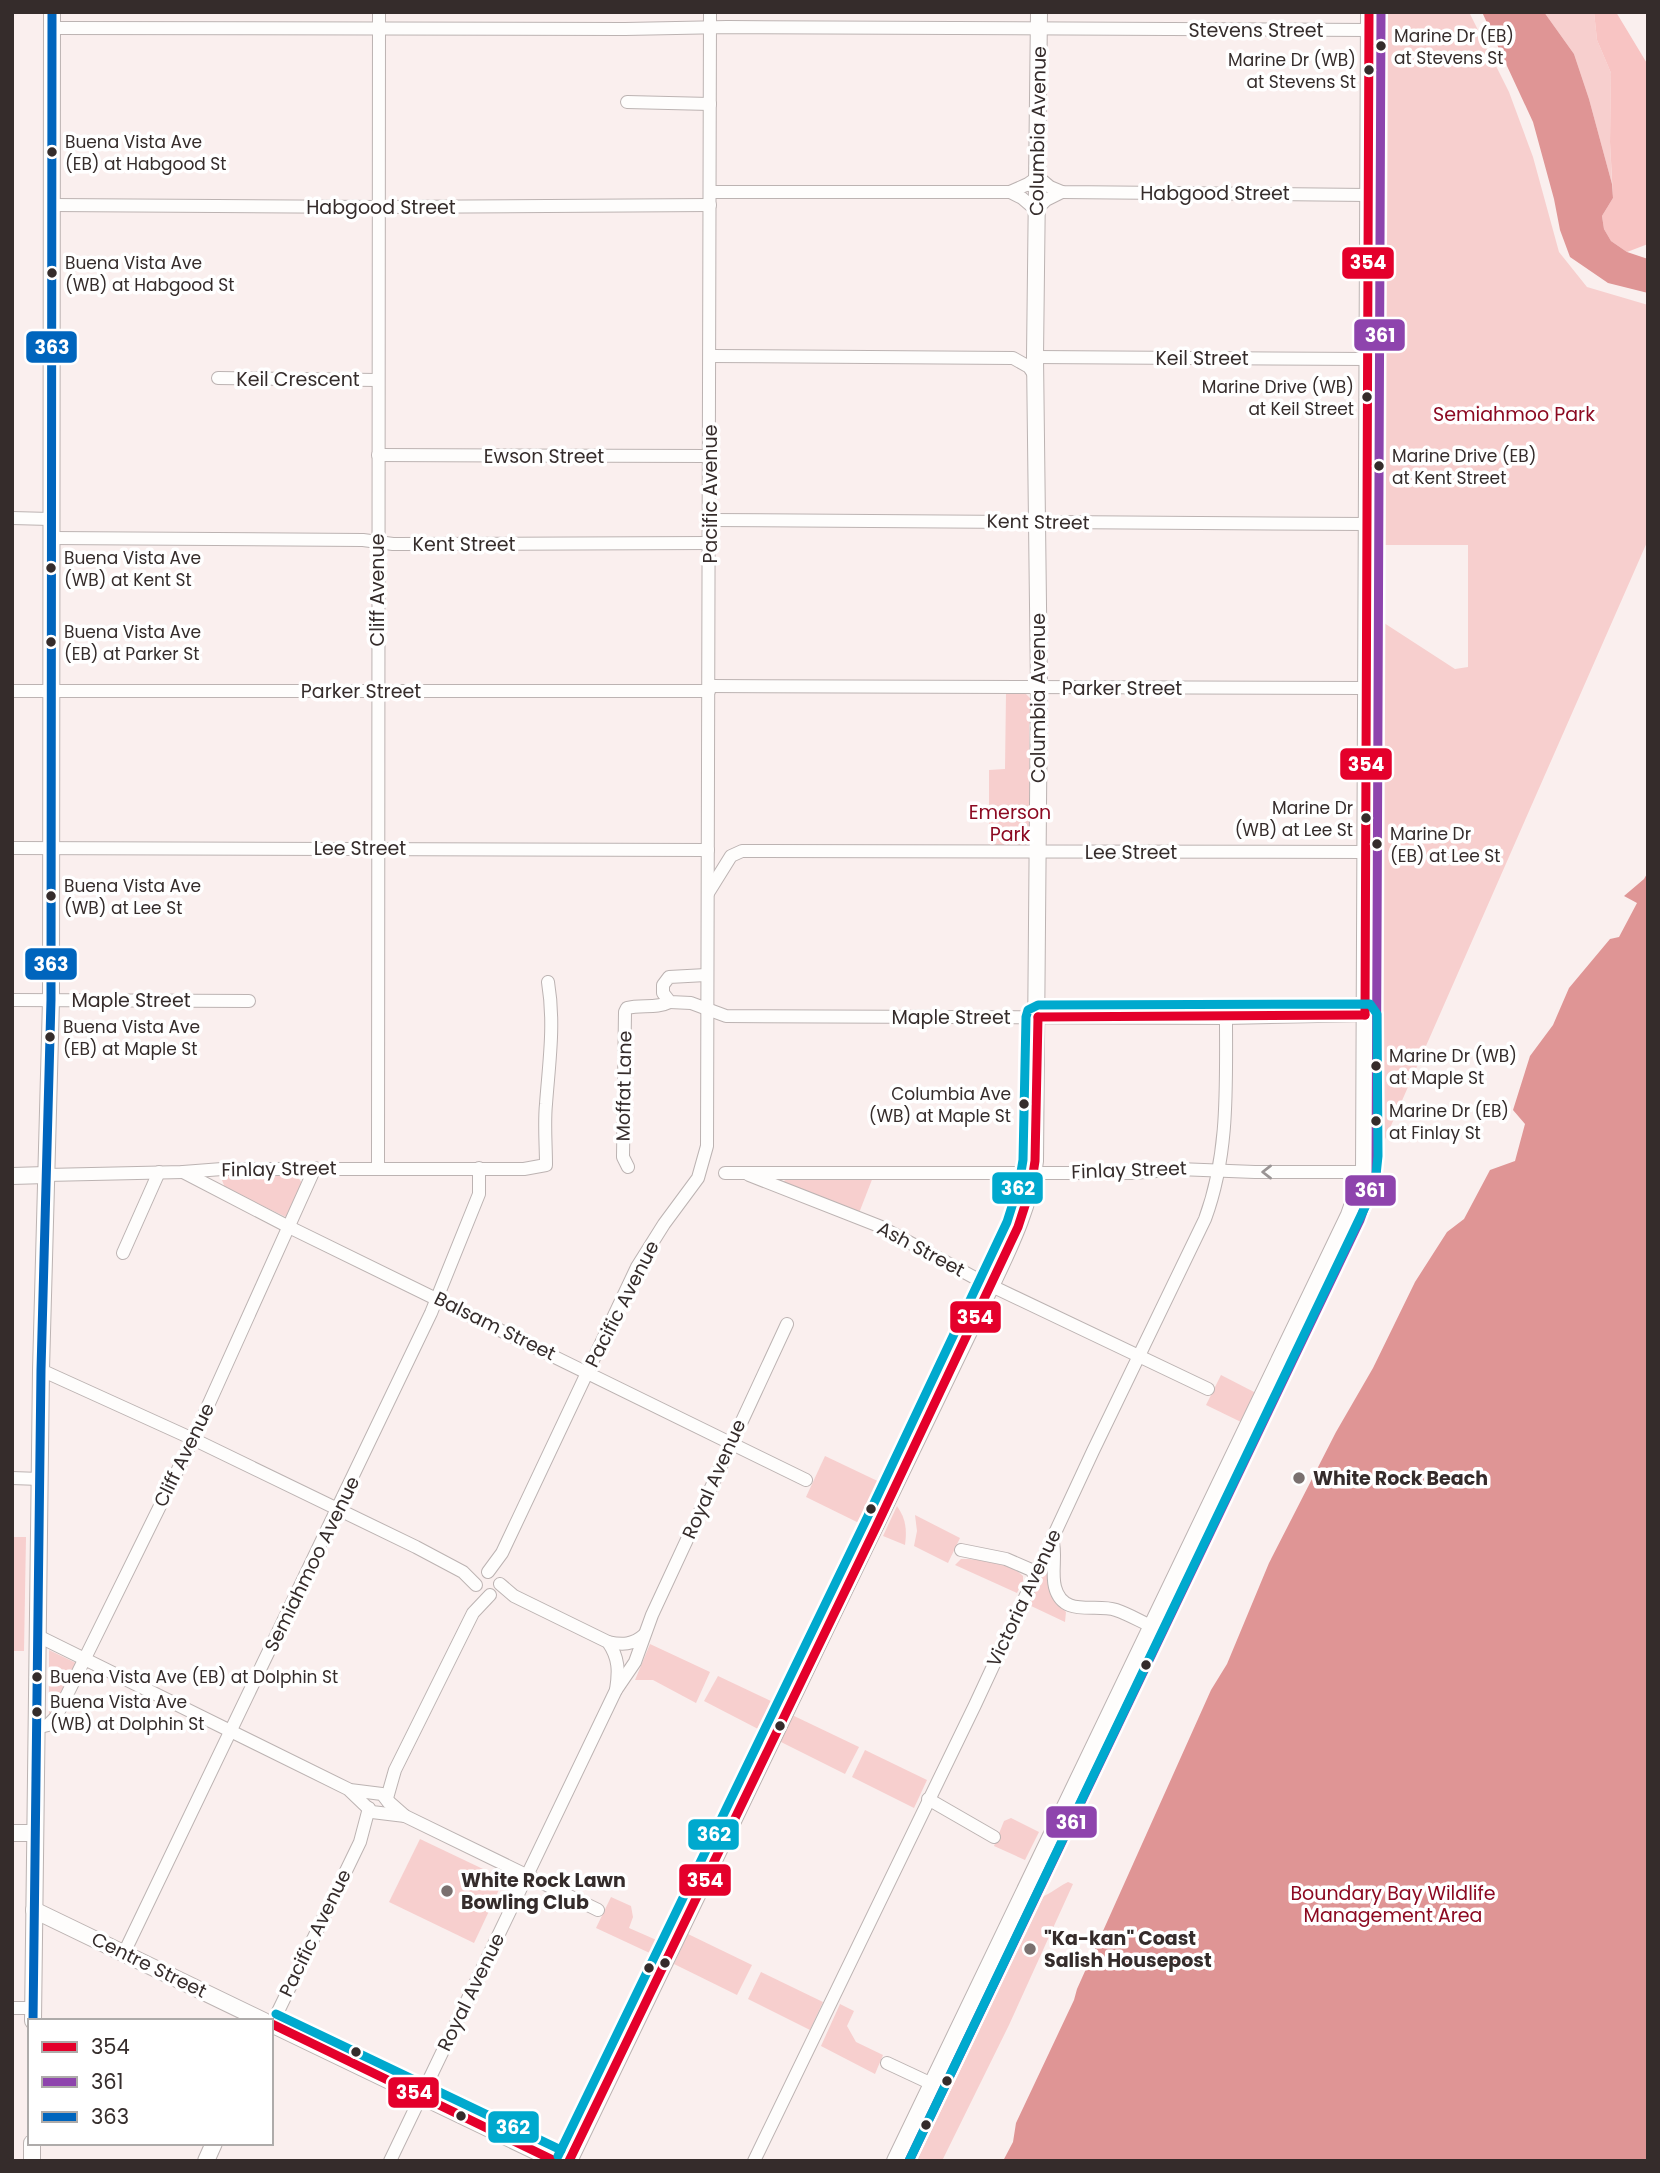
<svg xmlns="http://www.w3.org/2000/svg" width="1660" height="2173" viewBox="0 0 1660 2173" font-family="Poppins,sans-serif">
<rect width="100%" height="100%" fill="#faefee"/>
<!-- green -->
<g fill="#f7cfce">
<polygon points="1382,12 1469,12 1509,92 1533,157 1559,252 1587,287 1648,305 1648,540 1372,1169 1381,621 1455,669 1468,667 1468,545 1381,545"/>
<polygon points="1544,12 1594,12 1597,40 1611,73 1610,142 1612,184 1589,99 1574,54"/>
<polygon points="1006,693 1026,694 1033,701 1033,715 1029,725 1030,843 1025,846 989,846 989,770 1005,769"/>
<polygon points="225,1175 292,1175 297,1176 302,1183 286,1217 225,1188 222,1180"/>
<polygon points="791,1177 873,1177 859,1213 782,1182"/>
<polygon points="1221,1375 1256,1393 1241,1422 1206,1405"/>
<polygon points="825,1456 886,1485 861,1524 806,1497"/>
<path d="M897 1506C906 1519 907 1529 905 1545L883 1536Z"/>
<polygon points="915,1515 960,1538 948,1563 914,1546 917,1531"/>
<polygon points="12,1537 26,1537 24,1651 12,1651"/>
<path d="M961 1559C980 1559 1009 1562 1023 1576V1581L1017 1593 955 1565Z"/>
<polygon points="1048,1563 1054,1599 1066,1612 1065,1622 1029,1605"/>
<polygon points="650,1644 710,1672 696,1703 653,1680 635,1680"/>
<polygon points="49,1650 76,1663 49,1716"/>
<polygon points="718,1676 775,1703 762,1731 704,1701"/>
<polygon points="792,1715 859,1747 845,1774 779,1741"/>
<polygon points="865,1750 927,1780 914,1808 852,1777"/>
<polygon points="1011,1818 1039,1832 1025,1860 994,1846 1004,1821"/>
<polygon points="420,1839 504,1879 474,1943 389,1902"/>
<path d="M1068 1882 1073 1884 1009 2025 942 2161H909L984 2012 1035 1899C1048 1896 1056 1888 1068 1882Z"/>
<polygon points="611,1897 631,1906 633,1917 629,1928 661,1942 654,1955 596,1928"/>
<polygon points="688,1934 752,1965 737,1995 674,1964"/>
<polygon points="761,1972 823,2002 810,2030 748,1999"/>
<polygon points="840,2004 854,2011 847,2026 856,2042 883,2055 875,2074 821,2046"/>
</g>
<!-- forest -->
<polygon fill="#f8c4c3" points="1594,12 1616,12 1648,65 1648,244 1627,252 1611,241 1604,229 1602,216 1613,198 1610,142 1611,73 1597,40"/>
<!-- water -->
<g fill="#df9595">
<polygon points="1482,12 1544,12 1574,54 1589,99 1612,184 1613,198 1602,216 1604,229 1611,241 1627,252 1648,259 1648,293 1608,283 1570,257 1560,230 1554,199 1533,122"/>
<polygon points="1648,872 1648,2161 1003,2161 1013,2142 1016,2123 1074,2000 1077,1989 1211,1690 1227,1664 1269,1563 1336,1432 1373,1368 1415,1282 1447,1232 1464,1219 1490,1170 1515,1161 1525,1124 1513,1110 1530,1056 1553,1025 1569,988 1610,939 1619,937 1637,903 1624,896 1644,879"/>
</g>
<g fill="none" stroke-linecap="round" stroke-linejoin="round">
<!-- minor casing -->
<g stroke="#bcb3b2" stroke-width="14">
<g id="minor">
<polyline points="51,28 625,29 727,27 1369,30"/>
<polyline points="627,102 710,104"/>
<polyline points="710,192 1010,192 1028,184 1038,177 1050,187 1062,192 1369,195"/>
<polyline points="1010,192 1022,198 1036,210 1046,200 1062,192"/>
<polyline points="52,205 377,207 710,205"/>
<polyline points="710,356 1013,358 1029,367 1035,376"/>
<polyline points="1035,357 1368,359"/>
<polyline points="218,378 377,380"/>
<polyline points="378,455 709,456"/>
<polyline points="12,518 50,519"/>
<polyline points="710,520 1367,524"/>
<polyline points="51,538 363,540 393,544 710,543"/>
<polyline points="709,686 1367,688"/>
<polyline points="12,691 709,691"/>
<polyline points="12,848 708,850"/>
<polyline points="708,893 731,856 742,851 1367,852"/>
<polyline points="706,975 669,977 663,985 663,993 670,1002 691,1003 726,1016 1226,1018 1365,1015"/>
<polyline points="12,1000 249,1001"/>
<path d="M628 1167 623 1157 625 1012 627 1008C641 1004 656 1009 670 1002"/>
<polyline points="378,1168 379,12"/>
<polyline points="183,1172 289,1227 806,1480"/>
<polyline points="725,1173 1134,1173 1178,1169 1255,1172 1364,1172"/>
<path d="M46 1175 183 1172 222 1169H524L546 1165C546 1145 544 1124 546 1104 549 1063 555 1024 548 982"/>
<polyline points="749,1175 879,1226 977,1279 1208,1389"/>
<polyline points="123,1253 159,1172"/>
<polyline points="41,1370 193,1439 416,1547 463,1572 476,1585"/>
<polyline points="12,1478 40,1479"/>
<path d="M1052 1538C1057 1554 1051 1571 1055 1587 1063 1618 1095 1603 1116 1610 1128 1614 1140 1621 1151 1626"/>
<polyline points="961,1550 1006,1559 1036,1572"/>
<polyline points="488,1572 502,1553 637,1267 664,1224 698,1178 707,1146 710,12"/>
<path d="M500 1584 514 1596 608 1642C619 1658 619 1671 616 1690"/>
<polyline points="38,1636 348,1789 372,1812 405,1816"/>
<path d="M608 1642C622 1645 633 1645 644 1635"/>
<polyline points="36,1728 48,1725 56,1717 193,1439 315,1168"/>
<polyline points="350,1790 382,1794 389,1803"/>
<polyline points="387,1798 395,1770 473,1613 490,1595"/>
<polyline points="928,1799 994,1837"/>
<polyline points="388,1801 405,1816 598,1910"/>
<polyline points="124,1953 431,1313 479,1194 479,1168"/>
<polyline points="12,2008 33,2008"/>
<polyline points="272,2024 360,1842 369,1808"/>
<polyline points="887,2063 932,2084"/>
<polyline points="390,2161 616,1690 635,1662 652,1615 787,1324"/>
<path d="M754 2161 975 1705 1093 1451 1205 1219C1229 1154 1226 1087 1226 1018"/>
</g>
</g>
<!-- tertiary casing -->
<g stroke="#bcb3b2" stroke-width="18">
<g id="tertiary">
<polyline points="12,1176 46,1175"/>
<polyline points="12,1833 35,1833"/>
<polyline points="34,1910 264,2021"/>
<polyline points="33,2021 41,1370 51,1000 52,12"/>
<polyline points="271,2024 556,2161"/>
<polyline points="32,2161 32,2143"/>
<polyline points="206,2161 214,2143"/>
<path d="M569 2161 991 1286C1010 1246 1030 1206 1035 1161L1039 688 1035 357 1039 12"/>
<polyline points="895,2161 1349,1215 1364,1172 1369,12"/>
</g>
</g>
<!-- minor -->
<use href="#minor" stroke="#fefdfc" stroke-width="12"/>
<!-- tertiary -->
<use href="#tertiary" stroke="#fefdfc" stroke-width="16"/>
<!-- bus-1 casing -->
<g stroke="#fff" stroke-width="14">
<g id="bus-1">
<polyline points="1365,1015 1369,12"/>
<polyline points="1038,1017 1365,1015"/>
<polyline points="272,2024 555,2161"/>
<polyline points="569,2161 878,1523 1018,1227 1031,1187 1035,1161 1038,1017"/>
</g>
</g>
<!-- bus-2 casing -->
<g stroke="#fff" stroke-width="14">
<polyline id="bus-2" points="909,2161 1360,1220 1376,1175 1381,12"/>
</g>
<!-- bus-3 casing -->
<g stroke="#fff" stroke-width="14">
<polyline id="bus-3" points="33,2021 41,1370 51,1000 52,12"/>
</g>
<!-- bus-4 casing -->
<g stroke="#fff" stroke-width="14">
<g id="bus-4">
<polyline points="276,2014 561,2150"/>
<polyline points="558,2156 867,1518 1007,1222 1019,1184 1023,1160 1026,1017 1028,1010 1038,1005 1370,1004 1377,1014 1378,1156 1376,1175 1366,1205 909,2161"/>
</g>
</g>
<!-- bus-1 -->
<use href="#bus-1" stroke="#e4002b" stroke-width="9"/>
<!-- bus-2 -->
<use href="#bus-2" stroke="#8e44ad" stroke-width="9"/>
<!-- bus-3 -->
<use href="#bus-3" stroke="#0065bd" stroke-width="9"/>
<!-- bus-4 -->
<use href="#bus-4" stroke="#00a9ce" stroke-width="9"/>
</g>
<!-- one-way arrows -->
<defs><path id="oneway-chevron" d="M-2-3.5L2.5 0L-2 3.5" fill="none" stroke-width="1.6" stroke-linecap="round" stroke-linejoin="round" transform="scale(1.75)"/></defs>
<use stroke="#9a9494" href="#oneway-chevron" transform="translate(1267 1172) rotate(-180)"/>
<!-- markers -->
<g fill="#352c2b" stroke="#fff" stroke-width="2.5">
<circle cx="1381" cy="46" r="6"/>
<circle cx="1369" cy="70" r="6"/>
<circle cx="52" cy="152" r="6"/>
<circle cx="52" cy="273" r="6"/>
<circle cx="1367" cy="397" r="6"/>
<circle cx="1379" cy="466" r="6"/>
<circle cx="51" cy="568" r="6"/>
<circle cx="51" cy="642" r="6"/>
<circle cx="1366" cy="818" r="6"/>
<circle cx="1377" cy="844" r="6"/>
<circle cx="51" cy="896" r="6"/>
<circle cx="50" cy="1037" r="6"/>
<circle cx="1376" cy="1066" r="6"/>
<circle cx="1024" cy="1104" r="6"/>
<circle cx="1376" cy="1121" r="6"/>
<circle cx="871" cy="1509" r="6"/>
<circle cx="1146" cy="1665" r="6"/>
<circle cx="37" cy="1677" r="6"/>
<circle cx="37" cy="1712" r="6"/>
<circle cx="780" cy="1726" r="6"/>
<circle cx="665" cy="1963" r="6"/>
<circle cx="649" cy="1968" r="6"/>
<circle cx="356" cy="2052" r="6"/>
<circle cx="947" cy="2081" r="6"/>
<circle cx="461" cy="2116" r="6"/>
<circle cx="926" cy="2125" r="6"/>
</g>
<g fill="#7a706f" stroke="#fff" stroke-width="2.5">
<circle cx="1299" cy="1478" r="7"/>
<circle cx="447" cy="1891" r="7"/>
<circle cx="1030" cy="1949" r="7"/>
</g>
<g text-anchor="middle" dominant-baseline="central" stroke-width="7" stroke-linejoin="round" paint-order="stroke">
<!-- bus labels -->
<g font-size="17" fill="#352c2b" stroke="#fff" text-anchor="start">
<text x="1394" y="36">Marine Dr (EB)<tspan x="1394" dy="22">at Stevens St</tspan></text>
<text x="1356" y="60" text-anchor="end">Marine Dr (WB)<tspan x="1356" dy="22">at Stevens St</tspan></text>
<text x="65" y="142">Buena Vista Ave<tspan x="65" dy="22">(EB) at Habgood St</tspan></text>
<text x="65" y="263">Buena Vista Ave<tspan x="65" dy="22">(WB) at Habgood St</tspan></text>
<text x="1354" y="387" text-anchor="end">Marine Drive (WB)<tspan x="1354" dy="22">at Keil Street</tspan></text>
<text x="1392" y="456">Marine Drive (EB)<tspan x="1392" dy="22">at Kent Street</tspan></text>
<text x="64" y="558">Buena Vista Ave<tspan x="64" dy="22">(WB) at Kent St</tspan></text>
<text x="64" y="632">Buena Vista Ave<tspan x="64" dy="22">(EB) at Parker St</tspan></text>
<text x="1353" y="808" text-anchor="end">Marine Dr<tspan x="1353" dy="22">(WB) at Lee St</tspan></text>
<text x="1390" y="834">Marine Dr<tspan x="1390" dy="22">(EB) at Lee St</tspan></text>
<text x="64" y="886">Buena Vista Ave<tspan x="64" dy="22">(WB) at Lee St</tspan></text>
<text x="63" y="1027">Buena Vista Ave<tspan x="63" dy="22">(EB) at Maple St</tspan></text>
<text x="1389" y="1056">Marine Dr (WB)<tspan x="1389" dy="22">at Maple St</tspan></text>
<text x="1011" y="1094" text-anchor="end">Columbia Ave<tspan x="1011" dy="22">(WB) at Maple St</tspan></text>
<text x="1389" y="1111">Marine Dr (EB)<tspan x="1389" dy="22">at Finlay St</tspan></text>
<text x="50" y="1677">Buena Vista Ave (EB) at Dolphin St</text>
<text x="50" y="1702">Buena Vista Ave<tspan x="50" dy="22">(WB) at Dolphin St</tspan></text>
</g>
<!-- street labels -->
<g font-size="19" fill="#352c2b" stroke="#fff">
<text x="1256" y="30">Stevens Street</text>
<text transform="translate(1038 131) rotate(-89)">Columbia Avenue</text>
<text x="1215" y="193">Habgood Street</text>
<text x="381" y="207">Habgood Street</text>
<text x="1202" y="358">Keil Street</text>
<text x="298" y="379">Keil Crescent</text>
<text x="544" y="456">Ewson Street</text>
<text transform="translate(710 494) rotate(-90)">Pacific Avenue</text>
<text transform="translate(1038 522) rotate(1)">Kent Street</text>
<text x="464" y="544">Kent Street</text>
<text transform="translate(377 590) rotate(-90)">Cliff Avenue</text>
<text x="1122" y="688">Parker Street</text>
<text x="361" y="691">Parker Street</text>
<text transform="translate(1038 698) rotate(-90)">Columbia Avenue</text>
<text x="360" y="848">Lee Street</text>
<text x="1131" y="852">Lee Street</text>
<text x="131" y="1000">Maple Street</text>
<text x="951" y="1017">Maple Street</text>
<text transform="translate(624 1086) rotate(-89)">Moffat Lane</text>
<text transform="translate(279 1169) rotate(-1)">Finlay Street</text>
<text transform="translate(1129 1170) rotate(-2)">Finlay Street</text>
<text transform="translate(921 1249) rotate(28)">Ash Street</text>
<text transform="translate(622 1304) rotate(-63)">Pacific Avenue</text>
<text transform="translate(495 1326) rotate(26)">Balsam Street</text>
<text transform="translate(184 1455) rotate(-64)">Cliff Avenue</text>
<text transform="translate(714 1479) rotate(-66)">Royal Avenue</text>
<text transform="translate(312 1564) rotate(-64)">Semiahmoo Avenue</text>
<text transform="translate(1024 1598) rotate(-65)">Victoria Avenue</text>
<text transform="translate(315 1933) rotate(-64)">Pacific Avenue</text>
<text transform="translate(149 1965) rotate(26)">Centre Street</text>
<text transform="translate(471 1992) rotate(-64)">Royal Avenue</text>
</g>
<!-- park labels -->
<g font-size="19" fill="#8c0921" stroke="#fff">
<text x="1514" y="414">Semiahmoo Park</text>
<text x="1010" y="812">Emerson<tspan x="1010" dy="22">Park</tspan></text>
<text x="1393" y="1893">Boundary Bay Wildlife<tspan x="1393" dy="22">Management Area</tspan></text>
</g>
<!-- poi labels -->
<g font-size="19" font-weight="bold" fill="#352c2b" stroke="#fff" text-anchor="start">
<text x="1313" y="1478">White Rock Beach</text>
<text x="461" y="1880">White Rock Lawn<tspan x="461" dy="22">Bowling Club</tspan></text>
<text x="1044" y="1938">"Ka-kan" Coast<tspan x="1044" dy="22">Salish Housepost</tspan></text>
</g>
</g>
<g stroke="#fff" stroke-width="2.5">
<rect x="1341" y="246" width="54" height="34" rx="7" fill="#e4002b"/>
<rect x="1353" y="318" width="53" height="34" rx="7" fill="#8e44ad"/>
<rect x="25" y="330" width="53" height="34" rx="7" fill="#0065bd"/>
<rect x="1339" y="747" width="54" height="34" rx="7" fill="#e4002b"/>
<rect x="24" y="947" width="54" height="34" rx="7" fill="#0065bd"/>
<rect x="991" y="1171" width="53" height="34" rx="7" fill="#00a9ce"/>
<rect x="1344" y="1174" width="53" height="33" rx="7" fill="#8e44ad"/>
<rect x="949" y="1300" width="53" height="34" rx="7" fill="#e4002b"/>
<rect x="1045" y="1805" width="53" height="34" rx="7" fill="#8e44ad"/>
<rect x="687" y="1818" width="53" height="33" rx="7" fill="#00a9ce"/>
<rect x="678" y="1863" width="54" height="34" rx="7" fill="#e4002b"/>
<rect x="387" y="2076" width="53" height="33" rx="7" fill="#e4002b"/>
<rect x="487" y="2110" width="53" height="34" rx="7" fill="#00a9ce"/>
</g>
<g font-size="19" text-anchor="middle" font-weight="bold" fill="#fff">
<text x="1368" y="269">354</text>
<text x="1380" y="342">361</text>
<text x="52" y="354">363</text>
<text x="1366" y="771">354</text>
<text x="51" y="971">363</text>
<text x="1018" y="1195">362</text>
<text x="1370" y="1197">361</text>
<text x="975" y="1324">354</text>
<text x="1071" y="1829">361</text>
<text x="714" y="1841">362</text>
<text x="705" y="1887">354</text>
<text x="414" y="2099">354</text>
<text x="513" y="2134">362</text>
</g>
<!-- border -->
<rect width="1660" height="2173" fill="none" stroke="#352c2b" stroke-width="28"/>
<!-- legend -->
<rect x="28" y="2019" width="245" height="126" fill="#ffffff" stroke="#aeabaa" stroke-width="2"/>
<rect x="42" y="2042" width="35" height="10" fill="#e4002b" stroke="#aeabaa" stroke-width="2"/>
<text x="91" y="2054" font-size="21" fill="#352c2b">354</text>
<rect x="42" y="2077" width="35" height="10" fill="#8e44ad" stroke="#aeabaa" stroke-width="2"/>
<text x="91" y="2089" font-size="21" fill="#352c2b">361</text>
<rect x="42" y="2112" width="35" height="10" fill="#0065bd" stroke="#aeabaa" stroke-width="2"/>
<text x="91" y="2124" font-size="21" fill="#352c2b">363</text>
</svg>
